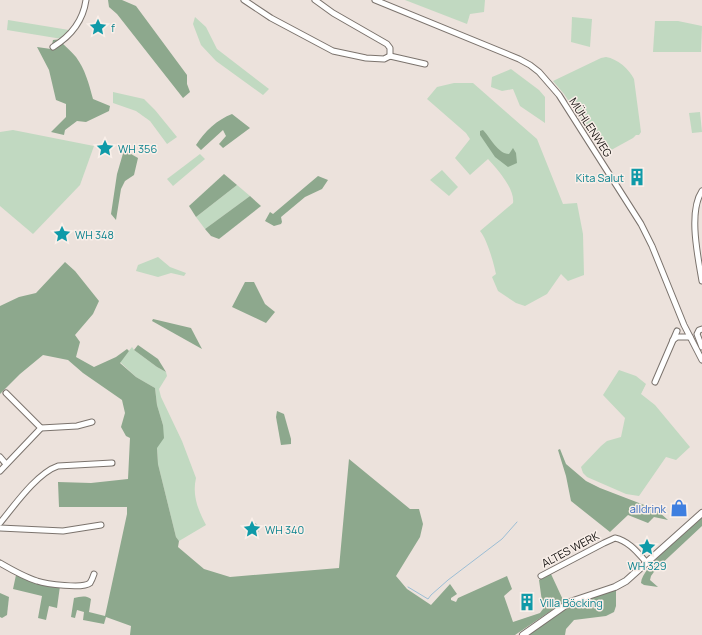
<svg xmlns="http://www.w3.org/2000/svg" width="702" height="635" viewBox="0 0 702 635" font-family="Manrope,sans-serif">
<rect width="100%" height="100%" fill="#ece2dc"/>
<!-- green -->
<g fill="#c1d9c1">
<polygon points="405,0 485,0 484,12 470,14 467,24"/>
<polygon points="195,17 206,27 217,49 269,89 263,95 216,61 201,45 193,24"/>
<polygon points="572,17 592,19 590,47 571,42"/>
<polygon points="8,20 69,30 62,39 7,30"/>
<polygon points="655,21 678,21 702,26 701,52 653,52"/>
<path d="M606 57C618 59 629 69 634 79L641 132 639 135H636L633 138 604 154 564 94 553 81 601 58Z"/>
<polygon points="511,69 539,90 545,97 545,123 520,106 513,89 502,91 491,87 492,77"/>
<path d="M454 83H473L537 139 563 204 577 203 583 234 584 275 568 281 561 274 547 294 525 306 516 303 498 291 492 277 496 274C494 264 487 239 480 231L513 203C515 189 498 170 488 159L470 175 455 158 470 139 466 133 427 99 437 87Z"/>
<polygon points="113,92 144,99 155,110 177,137 167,144 150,121 136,111 113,103"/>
<polygon points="700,112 702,132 692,133 689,113"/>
<polygon points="13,130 94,146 80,185 33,234 0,206 0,132"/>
<polygon points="200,154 205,159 173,186 167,179"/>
<polygon points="442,170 458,187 449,196 430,180"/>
<polygon points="237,185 250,196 205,229 196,217"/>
<polygon points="158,257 170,267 186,273 184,276 171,273 158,277 136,271 138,265"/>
<path d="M132 347 134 350 157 367 166 372 167 376 159 389 161 397 182 441 196 478C192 495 198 510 206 525L179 541 176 537 158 464 157 447 163 425 157 405 155 388 136 377 120 362Z"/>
<polygon points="619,370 636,376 646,384 641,394 655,405 690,447 676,460 666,457 639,496 626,494 587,477 583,473 581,467 601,446 607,441 621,437 625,418 603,395"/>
</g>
<!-- forest -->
<g fill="#8da88d">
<polygon points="108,0 122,0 136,6 187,75 187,84 190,92 183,98 117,14 109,7"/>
<path d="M62 39V43C67 48 72 52 76 57 85 69 89 84 93 99L110 106 109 111 86 122 77 121 65 130 64 135 51 132 66 117V104L56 100 49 70 37 47 51 49 53 40Z"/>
<path d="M232 114 250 128 223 148 219 144 226 136 223 130 201 150 196 145C204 132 218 119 232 114Z"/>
<path d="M483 130C490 137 498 154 509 154L513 148 516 153 517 163 508 167 495 157 480 135V131Z"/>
<polygon points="124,150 138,158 134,175 125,181 121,189 116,220 111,214 117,174"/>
<polygon points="224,174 237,185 196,217 189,206"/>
<polygon points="318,176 328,180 322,189 305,197 281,217 282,222 281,224 274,226 265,221 270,212 273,214"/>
<polygon points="250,196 261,206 219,239 211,236 205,229"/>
<path d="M65 262 75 271 99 301 93 314 75 335 80 342 76 357 94 367 116 357 127 349 129 351 120 363 136 377 155 388 157 405 163 425 164 438 157 448 158 464 176 537 179 541 178 547 204 569 230 577 339 568 349 459 410 509H419L423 524 420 537 396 576 407 589 431 605 450 584 457 594 451 598V600L456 602 458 598 507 576 512 589 504 596 513 622 540 613 543 609 539 580 551 574 564 602 515 635H130L131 626 106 617 104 624 83 620 84 612 77 610 75 618 71 617 74 598C80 597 85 595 91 599L89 612 105 616 127 514V507H59L58 482 91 483 128 479 130 438 126 436 121 427 125 413 122 400 83 373 68 360 43 355 20 374 0 394V306L19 297 36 293Z"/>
<polygon points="245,282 254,282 265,304 275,312 266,323 232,307"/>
<polygon points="153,319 191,328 202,349 152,321"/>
<polygon points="138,345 158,359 166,372 157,367 134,350"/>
<polygon points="277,411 284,414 291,439 291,444 281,445 276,417"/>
<polygon points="560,449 566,464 586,481 600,488 652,508 660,513 668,520 654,517 648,523 628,515 610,532 571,501 566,476 558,450"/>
<path d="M702 517V526L656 569 651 576 650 580 658 587 644 585 641 583C642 566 688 530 702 517Z"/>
<circle cx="253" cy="529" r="6"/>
<polygon points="16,575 60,586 57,608 49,606 46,620 38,618 42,596 13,589"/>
<polygon points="616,590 616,606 614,612 606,616 574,620 566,629 565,635 526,635 570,605 580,600"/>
<polygon points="0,593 9,597 7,615 2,618 0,617"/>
</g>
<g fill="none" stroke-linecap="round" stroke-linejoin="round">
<!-- stream -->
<polyline stroke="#9cbed5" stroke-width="1" points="408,587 428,599 431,595 448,580 502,539 517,522"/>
<!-- minor casing -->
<g stroke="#7b736d" stroke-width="7">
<g id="minor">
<polyline points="244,0 271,18 333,51 366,58 384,59 390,56"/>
<polyline points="315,0 333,13 387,44 390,48 390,56"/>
<polyline points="375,0 519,59 530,65 539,72 559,95 641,224 652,246 684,325 702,360"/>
<path d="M53 47C71 36 83 21 86 0"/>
<polyline points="390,56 425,64"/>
<path d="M702 191C688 212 698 257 702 281"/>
<polyline points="702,329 699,330 697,334 702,347"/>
<polyline points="673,340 677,337 690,337"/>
<polyline points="655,382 677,331"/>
<polyline points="6,393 41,428"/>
<polyline points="0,457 6,464"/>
<polyline points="0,471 41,428 77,426 92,422"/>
<path d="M0 523C14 506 37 473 58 466L112 463"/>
<polyline points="0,528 63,531 101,525"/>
<path d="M0 563C12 570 24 577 37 581 46 584 83 589 90 583 92 580 93 577 94 574"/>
<path d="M541 576 604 543 615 538C629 541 638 553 647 563"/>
</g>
</g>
<!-- major casing -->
<g stroke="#7b736d" stroke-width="8">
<polyline id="major" points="523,635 570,602 615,587 626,581 702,513"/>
</g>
<!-- minor -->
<use href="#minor" stroke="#fff" stroke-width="5"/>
<!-- major -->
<use href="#major" stroke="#fff" stroke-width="6"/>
</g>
<!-- icons -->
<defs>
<g id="sight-bare" transform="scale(1.38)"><path d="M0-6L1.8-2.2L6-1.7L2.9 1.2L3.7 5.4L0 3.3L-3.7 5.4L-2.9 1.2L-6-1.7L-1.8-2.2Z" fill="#0f9aa8" stroke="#f9efe9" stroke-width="2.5" paint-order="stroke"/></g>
<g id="building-bare" transform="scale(1.38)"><path d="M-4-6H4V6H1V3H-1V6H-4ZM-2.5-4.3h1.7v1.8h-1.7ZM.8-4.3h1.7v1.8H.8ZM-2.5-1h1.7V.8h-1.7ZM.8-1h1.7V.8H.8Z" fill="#0f9aa8" stroke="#f9efe9" stroke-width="2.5" paint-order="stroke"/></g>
<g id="shop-bare" transform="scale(1.38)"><path d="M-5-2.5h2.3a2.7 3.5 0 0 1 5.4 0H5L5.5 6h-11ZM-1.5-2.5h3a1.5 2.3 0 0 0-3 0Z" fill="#3f7fe0" stroke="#f9efe9" stroke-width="2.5" paint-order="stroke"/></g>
</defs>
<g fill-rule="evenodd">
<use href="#sight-bare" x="98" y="27"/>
<use href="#sight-bare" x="105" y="148"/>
<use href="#building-bare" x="637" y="177"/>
<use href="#sight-bare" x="62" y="234"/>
<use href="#shop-bare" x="679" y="508"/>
<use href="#sight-bare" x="252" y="529"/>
<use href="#sight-bare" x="647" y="547"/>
<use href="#building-bare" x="527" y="602"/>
</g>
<g text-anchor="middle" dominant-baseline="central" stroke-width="3" stroke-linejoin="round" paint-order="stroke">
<!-- culture labels -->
<g font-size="11" fill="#0d838f" stroke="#f9efe9" text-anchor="start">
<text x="111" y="27">f</text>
<text x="118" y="148">WH 356</text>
<text x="624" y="177" text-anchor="end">Kita Salut</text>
<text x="75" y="234">WH 348</text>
<text x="265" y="529">WH 340</text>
<text x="647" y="565" text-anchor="middle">WH 329</text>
<text x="540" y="602">Villa Böcking</text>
</g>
<!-- street labels -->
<g font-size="11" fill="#171412" stroke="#f9efe9">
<text transform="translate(591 127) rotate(57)">MÜHLENWEG</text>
<text transform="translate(570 549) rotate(-28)">ALTES WERK</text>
</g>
<!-- shop labels -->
<g font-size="11" fill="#366cbe" stroke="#f9efe9" text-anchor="end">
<text x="666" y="508">alldrink</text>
</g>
</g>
</svg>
